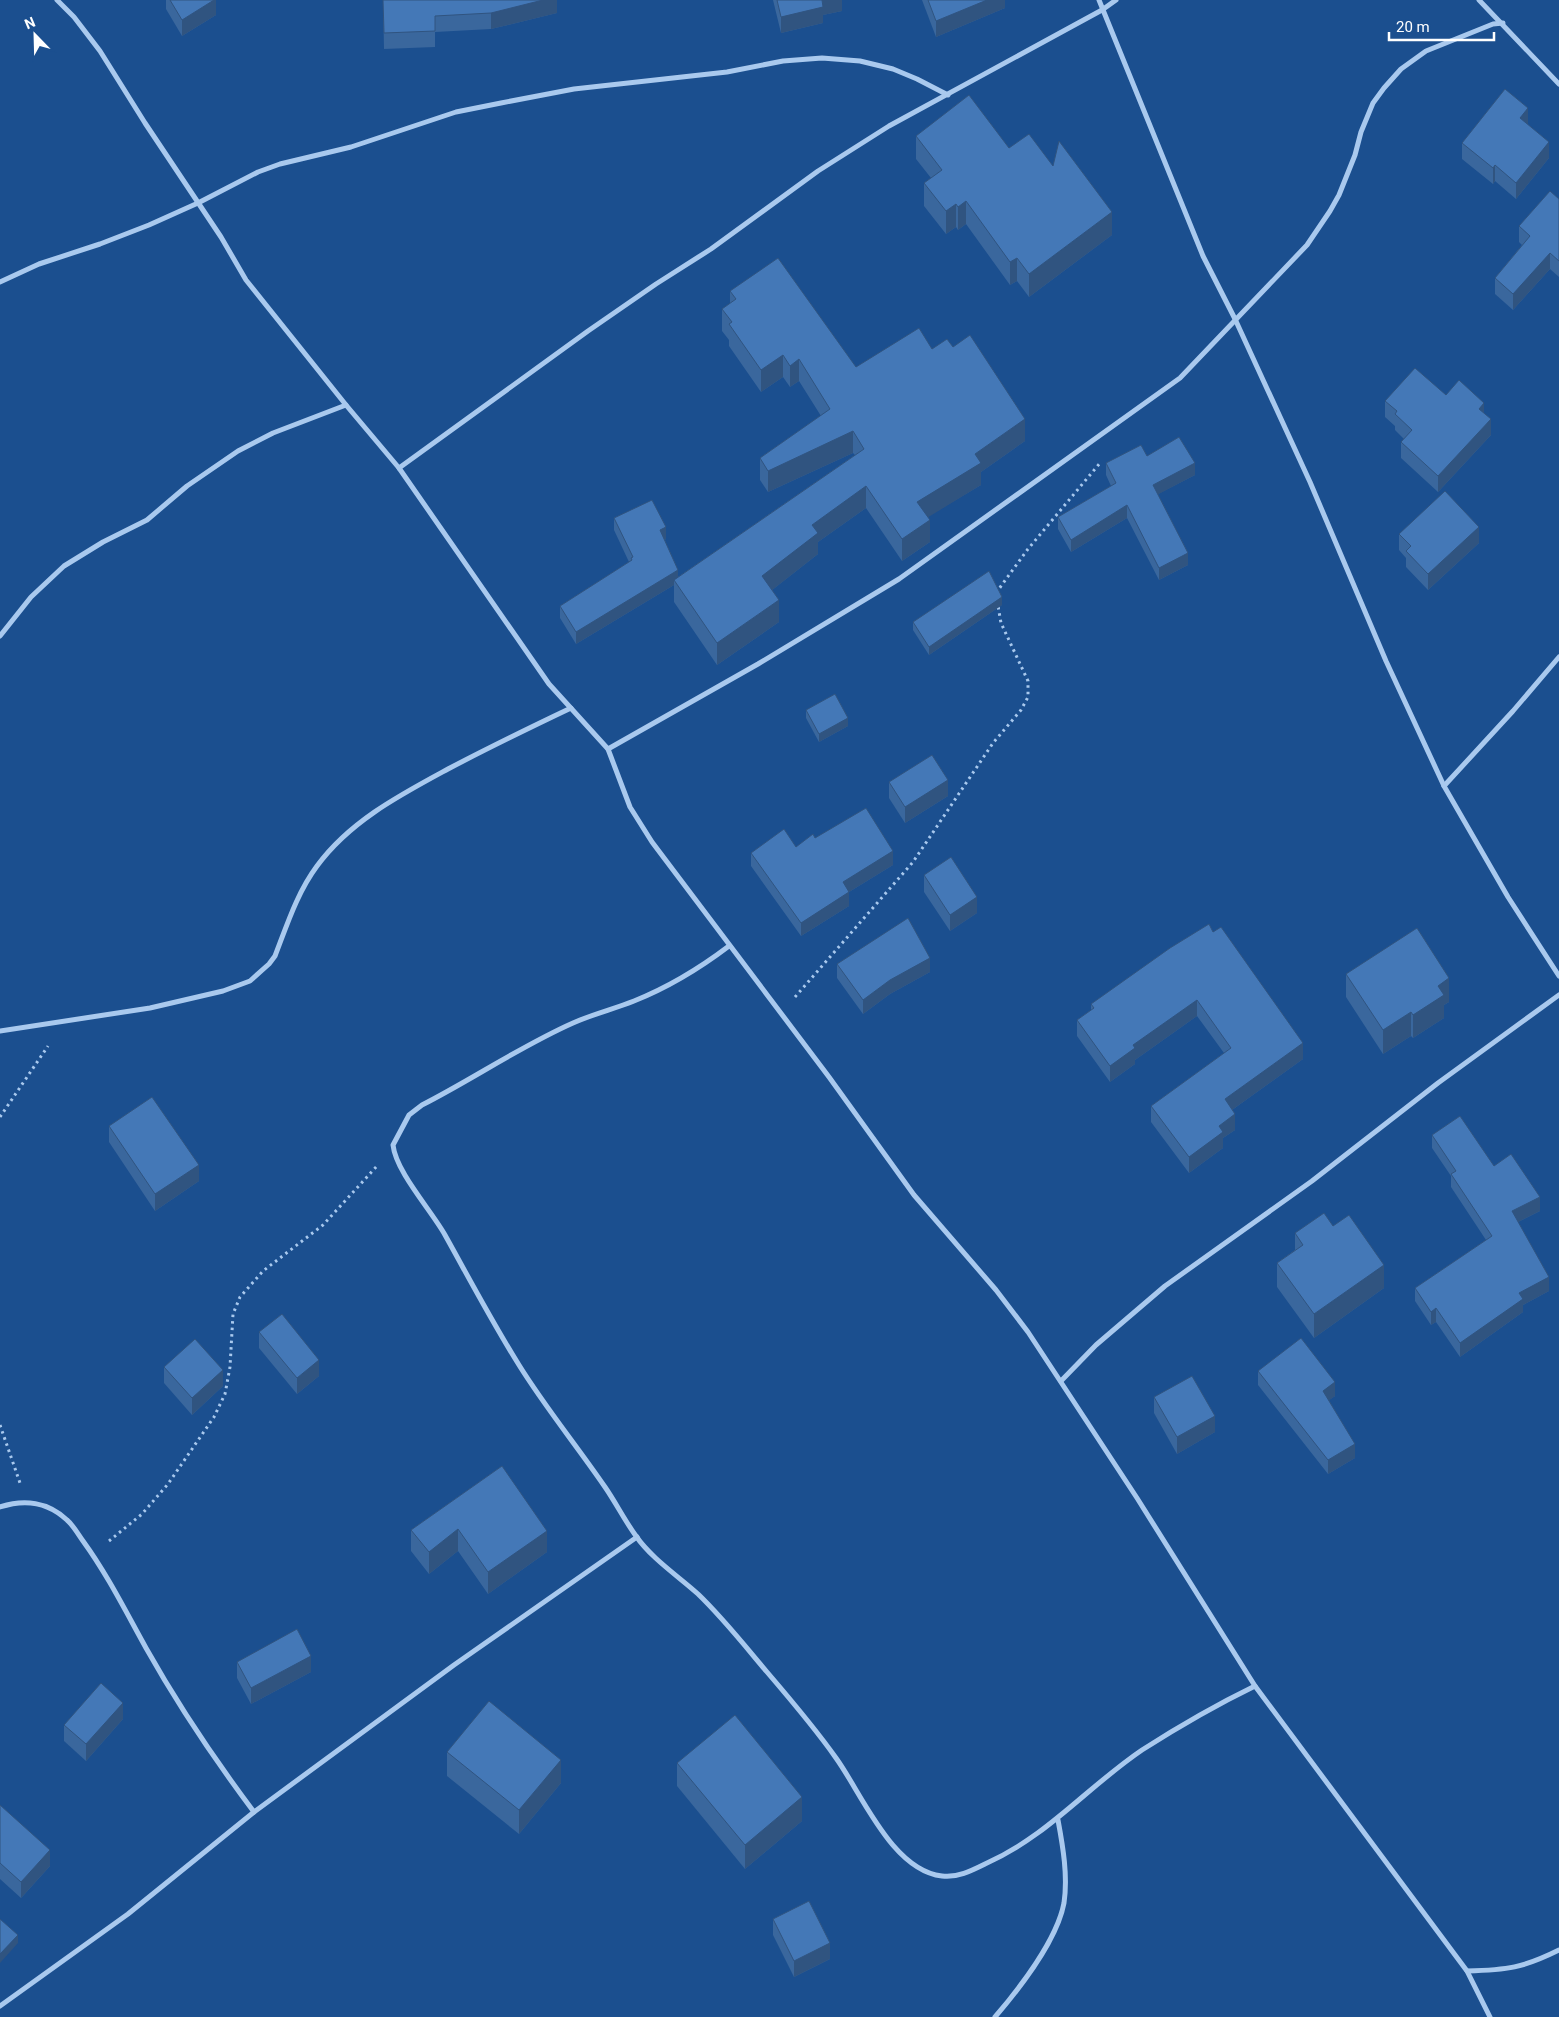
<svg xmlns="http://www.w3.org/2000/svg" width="1559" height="2017" viewBox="0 0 1559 2017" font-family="Roboto,sans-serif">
<rect width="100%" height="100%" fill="#1b4f8f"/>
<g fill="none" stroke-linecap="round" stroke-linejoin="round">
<!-- path -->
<g stroke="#a9c9ee" stroke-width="3" stroke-dasharray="2.5 4" stroke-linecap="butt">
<polyline points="996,593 1028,549 1100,463"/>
<polyline points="795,997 913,862 993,743 1021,710 1028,697 1028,681 1001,623 998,606"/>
<polyline points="0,1117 48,1046"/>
<polyline points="0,1425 20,1483"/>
<polyline points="109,1541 142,1514 168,1484 214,1417 225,1394 230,1367 233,1314 240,1297 263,1271 323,1225 377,1166"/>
</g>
<!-- street -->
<g stroke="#a9c9ee" stroke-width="5">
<polyline points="57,0 74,17 100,51 145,123 221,237 246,280 346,405 399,468 549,684 608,749 630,807 652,842 829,1077 914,1195 996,1290 1028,1332 1137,1498 1255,1686 1467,1971 1490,2017"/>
<polyline points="1099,0 1203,256 1235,319 1310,482 1386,661 1444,786 1508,897 1559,976"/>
<polyline points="1479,0 1559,84"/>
<polyline points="0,282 39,264 100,244 149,225 198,203 258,172 280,164 351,147 456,112 501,103 574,89 727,72 783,61 822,58 860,61 893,69 917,79 948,95"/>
<polyline points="399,468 588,331 656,284 711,249 818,171 889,126 1102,10 1116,0"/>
<polyline points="0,636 31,597 64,566 103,542 147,520 187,486 238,451 273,433 346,405"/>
<polyline points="608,749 758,664 899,579 1180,378 1307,245 1330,211 1339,195 1355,155 1361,132 1373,103 1384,88 1401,69 1426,51 1493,24 1503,23"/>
<polyline points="1444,786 1513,711 1559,657"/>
<path d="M729 946C700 968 669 987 634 1001 614 1009 593 1014 573 1023 521 1046 473 1079 422 1105L409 1115 393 1145C396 1172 431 1210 445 1235 469 1278 492 1322 519 1365 545 1407 577 1446 605 1487 616 1503 625 1521 636 1536 651 1558 678 1576 698 1594 723 1618 745 1646 767 1672 791 1700 815 1728 836 1758 862 1794 892 1870 942 1876 957 1878 971 1871 985 1864 1048 1836 1086 1788 1142 1750 1178 1727 1216 1705 1255 1686"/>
<path d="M0 1031 150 1008 223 991 250 981 269 964 275 956C287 925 297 893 317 866 350 821 400 795 448 769 488 748 529 728 571 708"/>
<polyline points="1061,1381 1096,1345 1165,1286 1312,1181 1438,1083 1559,995"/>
<path d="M0 1507C24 1499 48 1502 67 1520 73 1525 78 1534 83 1541 107 1574 126 1612 146 1648 178 1705 215 1760 254 1812"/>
<path d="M1467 1971C1507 1970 1523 1968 1559 1950"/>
<polyline points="0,2006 128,1914 254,1812 454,1665 637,1537"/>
<path d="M995 2017C1019 1989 1057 1940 1064 1903 1068 1876 1063 1847 1058 1820"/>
</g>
</g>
<!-- wall -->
<g fill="#3a679d">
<polygon points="166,0 216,0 216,15 182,36 166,9"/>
<polygon points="383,0 557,0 557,13 491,29 435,32 435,47 384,49"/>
<polygon points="773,0 842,0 842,11 823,15 823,23 781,33"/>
<polygon points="922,0 1005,0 1005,8 936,37"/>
<polygon points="1528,124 1528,125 1549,158 1516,199 1495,181 1493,184 1462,159 1462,143"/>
<polygon points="916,136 1009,148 1053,166 1112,235 1029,297 1017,281 1010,285 966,224 958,230 956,227 946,234 924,206 924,183 931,178 916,159"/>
<polygon points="1559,199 1559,277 1550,269 1513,310 1495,294 1495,278 1522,245 1519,242 1519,226"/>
<polygon points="730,291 856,367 932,349 953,347 1025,441 981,472 981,485 927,517 930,542 902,561 866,508 818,542 818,554 772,590 779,622 717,665 674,602 674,585 576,644 560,618 560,606 629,562 614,530 614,518 666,539 664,540 678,577 855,455 853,453 768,492 760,480 760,458 821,416 799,381 790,387 783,377 761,392 729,346 729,340 722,331 722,309 730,304"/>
<polygon points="1385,401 1484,413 1491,435 1438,492 1401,458 1401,442 1404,439 1395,430 1395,426 1385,417"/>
<polygon points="1147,456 1195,475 1158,494 1188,565 1159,580 1127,518 1071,552 1058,529 1058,517 1111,486 1106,475 1106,463"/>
<polygon points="1399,534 1479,543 1428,590 1406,567 1406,558 1399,550"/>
<polygon points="1002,605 929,655 913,630 913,622"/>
<polygon points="806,710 848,726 819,742 806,718"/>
<polygon points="889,782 948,796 905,823 889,798"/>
<polygon points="815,838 893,865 849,892 849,906 801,936 751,866 751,853 796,847"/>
<polygon points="924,875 977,913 950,931 924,892"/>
<polygon points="1213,932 1303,1059 1232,1110 1235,1130 1223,1138 1223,1148 1189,1173 1151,1122 1151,1106 1224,1053 1197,1016 1135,1060 1135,1064 1110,1082 1077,1036 1077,1020 1091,1010 1091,1004"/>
<polygon points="837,964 930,972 890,994 863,1014 837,978"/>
<polygon points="1346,974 1449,1002 1444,1005 1444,1018 1413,1038 1411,1036 1383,1054 1346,997"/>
<polygon points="109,1126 199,1181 155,1211 109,1142"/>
<polygon points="1432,1135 1494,1166 1540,1211 1518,1222 1549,1291 1523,1305 1523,1312 1460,1357 1436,1322 1431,1325 1415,1301 1415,1288 1486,1240 1451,1187 1451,1176 1432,1148"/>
<polygon points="1333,1226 1384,1288 1314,1338 1277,1287 1277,1263 1295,1250 1295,1233"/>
<polygon points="259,1332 319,1376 297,1394 259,1348"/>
<polygon points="164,1367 223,1386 192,1415 164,1383"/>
<polygon points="1258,1371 1335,1396 1329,1400 1355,1458 1328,1474 1258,1385"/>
<polygon points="1154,1397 1215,1432 1177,1454 1154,1413"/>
<polygon points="502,1466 547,1552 488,1594 458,1551 429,1574 411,1551 411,1530"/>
<polygon points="237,1662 311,1672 251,1704 237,1678"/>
<polygon points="123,1719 86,1761 64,1741 64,1725"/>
<polygon points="447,1752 561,1783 519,1834 447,1776"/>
<polygon points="677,1763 802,1821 745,1869 677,1786"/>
<polygon points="0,1805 50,1866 21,1898 0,1879"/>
<polygon points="773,1919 830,1959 794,1977 773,1935"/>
</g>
<!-- shaded-wall -->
<g fill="#305480">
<polygon points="214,0 216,0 216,15 182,36 182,20"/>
<polygon points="543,0 557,0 557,13 491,29 491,13"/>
<polygon points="821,0 842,0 842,11 823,15 823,23 781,33 781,17"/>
<polygon points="987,0 1005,0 1005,8 936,37 936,21"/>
<polygon points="1528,108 1528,124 1520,135 1520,118"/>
<polygon points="1549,142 1549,158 1516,199 1516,183"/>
<polygon points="1495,165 1495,181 1493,184 1493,168"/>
<polygon points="966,201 966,224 958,230 958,207"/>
<polygon points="956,204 956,227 946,234 946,211"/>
<polygon points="1112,212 1112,235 1029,297 1029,274"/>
<polygon points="1550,253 1550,269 1513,310 1513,294"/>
<polygon points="1017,258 1017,281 1010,285 1010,262"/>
<polygon points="783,355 783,377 761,392 761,370"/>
<polygon points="799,359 799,381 790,387 790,366"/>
<polygon points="1484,403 1484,420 1479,409"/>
<polygon points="1025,419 1025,441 981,472 981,485 917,524 917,502 975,454"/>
<polygon points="1491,419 1491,435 1438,492 1438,476"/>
<polygon points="853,431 853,453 768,492 768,471"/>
<polygon points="1195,463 1195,475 1153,497 1153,485"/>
<polygon points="866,486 866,508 818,542 818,554 762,598 762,576 812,525"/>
<polygon points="1127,505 1127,518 1071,552 1071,540"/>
<polygon points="930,520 930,542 902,561 902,539"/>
<polygon points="666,527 666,539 660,542 660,530"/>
<polygon points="1479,527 1479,543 1428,590 1428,574"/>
<polygon points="1188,553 1188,565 1159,580 1159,568"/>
<polygon points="678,570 678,582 674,580 674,585 576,644 576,632"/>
<polygon points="1002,597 1002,605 929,655 929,647"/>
<polygon points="779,600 779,622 717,665 717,643"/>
<polygon points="848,718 848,726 819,742 819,734"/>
<polygon points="948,780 948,796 905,823 905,807"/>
<polygon points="893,851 893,865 849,892 849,906 801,936 801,923 843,882"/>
<polygon points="977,897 977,913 950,931 950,915"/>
<polygon points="930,958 930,972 890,994 863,1014 863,1000 890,980"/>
<polygon points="1449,978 1449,1002 1444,1005 1444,1018 1413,1038 1413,1015 1438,986"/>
<polygon points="1197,1000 1197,1016 1135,1060 1135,1064 1110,1082 1110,1066 1133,1045"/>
<polygon points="1411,1012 1411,1036 1383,1054 1383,1030"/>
<polygon points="1303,1043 1303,1059 1225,1115 1225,1099"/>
<polygon points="1235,1114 1235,1130 1223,1138 1223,1148 1189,1173 1189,1157 1219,1126"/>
<polygon points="199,1165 199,1181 155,1211 155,1194"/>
<polygon points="1540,1197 1540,1211 1512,1225 1512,1211"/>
<polygon points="1384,1265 1384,1288 1314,1338 1314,1314"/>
<polygon points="1549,1277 1549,1291 1523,1305 1523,1312 1460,1357 1460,1343 1519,1293"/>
<polygon points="1436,1308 1436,1322 1431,1325 1431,1312"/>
<polygon points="319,1360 319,1376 297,1394 297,1378"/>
<polygon points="223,1370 223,1386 192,1415 192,1398"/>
<polygon points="1335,1382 1335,1396 1323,1405 1323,1391"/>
<polygon points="1215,1416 1215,1432 1177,1454 1177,1437"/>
<polygon points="1355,1444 1355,1458 1328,1474 1328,1460"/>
<polygon points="458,1529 458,1551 429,1574 429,1552"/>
<polygon points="547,1531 547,1552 488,1594 488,1572"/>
<polygon points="311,1656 311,1672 251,1704 251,1688"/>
<polygon points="123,1703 123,1719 86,1761 86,1744"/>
<polygon points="561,1760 561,1783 519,1834 519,1810"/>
<polygon points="802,1797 802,1821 745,1869 745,1845"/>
<polygon points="50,1850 50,1866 21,1898 21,1882"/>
<polygon points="18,1935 18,1943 0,1963 0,1954"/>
<polygon points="830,1943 830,1959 794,1977 794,1961"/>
</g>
<!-- building -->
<g fill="#4478b7" stroke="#305480">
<polygon points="170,0 214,0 182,20"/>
<polygon points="383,0 543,0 491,13 435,16 435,31 384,33"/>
<polygon points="777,0 822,0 823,7 781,17"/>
<polygon points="928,0 987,0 936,21"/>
<polygon points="1505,89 1528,108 1520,118 1549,142 1516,183 1495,165 1493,168 1462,143"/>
<polygon points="969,95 1009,148 1029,134 1053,166 1059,141 1112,212 1029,274 1017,258 1010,262 966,201 958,207 956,204 946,211 924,183 942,170 916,136"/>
<polygon points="1550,191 1559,199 1559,261 1550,253 1513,294 1495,278 1530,236 1519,226"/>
<polygon points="778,258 856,367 919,328 932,349 947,339 953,347 970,335 1025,419 975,454 981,463 917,502 930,520 902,539 866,486 812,525 818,533 762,576 779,600 717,643 674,580 864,449 853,431 768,471 760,458 830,409 799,359 790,366 783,355 761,370 729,324 732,322 722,309 736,299 730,291"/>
<polygon points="1415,368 1446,395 1459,380 1484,403 1479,409 1491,419 1438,476 1401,442 1412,430 1395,414 1397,411 1385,401"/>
<polygon points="1179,437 1195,463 1153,485 1188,553 1159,568 1127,505 1071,540 1058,517 1116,483 1106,463 1141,445 1147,456"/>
<polygon points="1445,491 1479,527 1428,574 1406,551 1411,546 1399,534"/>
<polygon points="652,500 666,527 660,530 678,570 576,632 560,606 632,560 631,558 633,557 614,518"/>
<polygon points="989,571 1002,597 929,647 913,622"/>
<polygon points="835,694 848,718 819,734 806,710"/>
<polygon points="932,755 948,780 905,807 889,782"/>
<polygon points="866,808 893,851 843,882 849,892 801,923 751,853 784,829 796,847 813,834 815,838"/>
<polygon points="951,857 977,897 950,915 924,875"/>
<polygon points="908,918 930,958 890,980 863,1000 837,964"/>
<polygon points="1209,924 1213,932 1221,927 1303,1043 1225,1099 1235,1114 1219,1126 1223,1132 1189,1157 1151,1106 1231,1048 1197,1000 1133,1045 1135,1048 1110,1066 1077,1020 1094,1008 1091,1004 1170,948"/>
<polygon points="1417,928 1449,978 1438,986 1444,995 1413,1015 1411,1012 1383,1030 1346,974"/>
<polygon points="152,1097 199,1165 155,1194 109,1126"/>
<polygon points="1460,1116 1494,1166 1511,1154 1540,1197 1512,1211 1549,1277 1519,1293 1523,1299 1460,1343 1436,1308 1431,1312 1415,1288 1492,1236 1451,1174 1456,1171 1432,1135"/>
<polygon points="1324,1213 1333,1226 1349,1215 1384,1265 1314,1314 1277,1263 1303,1245 1295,1233"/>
<polygon points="282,1314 319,1360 297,1378 259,1332"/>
<polygon points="1301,1338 1335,1382 1323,1391 1355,1444 1328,1460 1258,1371"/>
<polygon points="195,1339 223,1370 192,1398 164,1367"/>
<polygon points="1192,1376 1215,1416 1177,1437 1154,1397"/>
<polygon points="502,1466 547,1531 488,1572 458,1529 429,1552 411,1530"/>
<polygon points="297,1629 311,1656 251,1688 237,1662"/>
<polygon points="101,1683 123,1703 86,1744 64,1725"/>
<polygon points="489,1701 561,1760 519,1810 447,1752"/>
<polygon points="735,1715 802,1797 745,1845 677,1763"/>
<polygon points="0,1805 50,1850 21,1882 0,1863"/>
<polygon points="809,1901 830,1943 794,1961 773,1919"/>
<polygon points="0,1919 18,1935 0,1954"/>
</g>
<!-- north arrow -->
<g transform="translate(35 35) rotate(337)" stroke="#1b4f8f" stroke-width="4" paint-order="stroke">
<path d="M0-4L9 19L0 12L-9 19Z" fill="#ffffff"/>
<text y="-8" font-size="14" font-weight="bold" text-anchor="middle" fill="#ffffff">N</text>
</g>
<!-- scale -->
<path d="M1389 32v8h105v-8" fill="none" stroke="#ffffff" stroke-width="2.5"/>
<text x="1396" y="32" font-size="15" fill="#ffffff" stroke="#1b4f8f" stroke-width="4" paint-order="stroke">20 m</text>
</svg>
